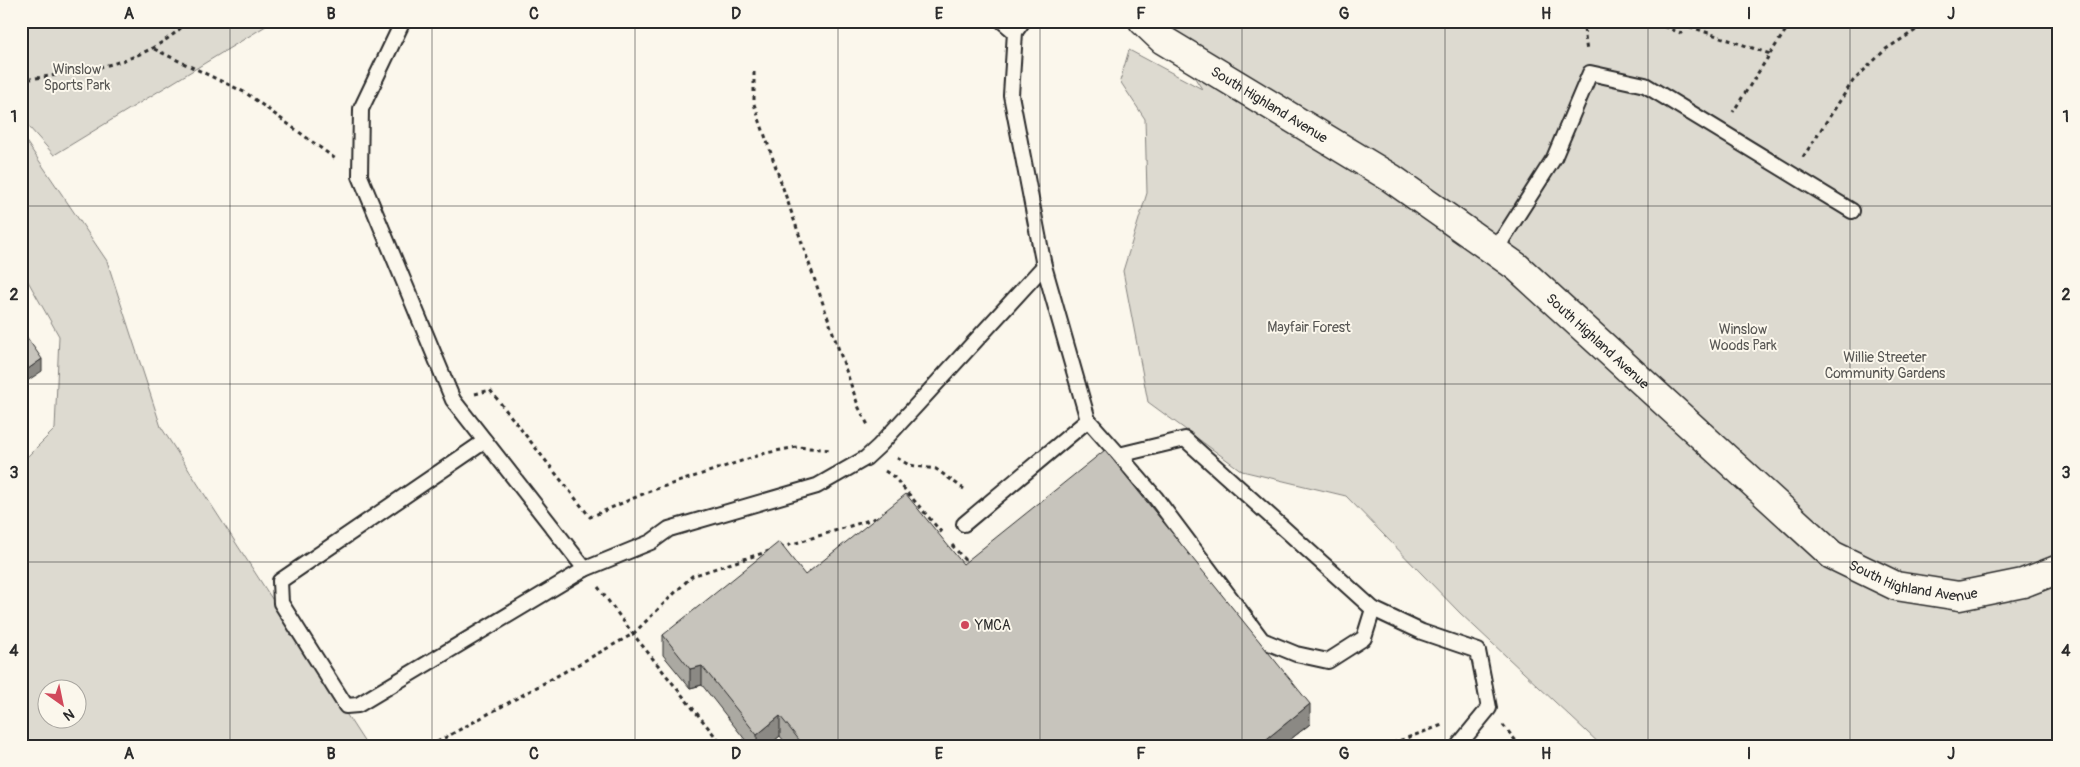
<svg xmlns="http://www.w3.org/2000/svg" width="2080" height="767" viewBox="0 0 2080 767" font-family="Pangolin,sans-serif">
<rect width="100%" height="100%" fill="#fbf7ec"/>
<filter id="ink" filterUnits="userSpaceOnUse"><feTurbulence type="fractalNoise" baseFrequency=".02" numOctaves="2"/><feDisplacementMap in="SourceGraphic" scale="10" xChannelSelector="R" yChannelSelector="G"/><feConvolveMatrix kernelMatrix="1 2 1 2 8 2 1 2 1" color-interpolation-filters="sRGB"/></filter>
<g filter="url(#ink)">
<!-- green -->
<g fill="#dddad0" stroke="#84827e" fill-rule="evenodd">
<polygon points="21,21 274,21 54,155 21,118"/>
<polygon points="1158,21 2059,21 2059,746 1602,746 1460,613 1346,496 1242,471 1148,402 1123,271 1147,193 1145,119 1120,81 1129,50 1202,89"/>
<path d="M21 134 107 261 161 427 367 746H21V463L55 429 59 336 21 269ZM48 690H78V720H48Z"/>
</g>
<g fill="none" stroke-linecap="round" stroke-linejoin="round">
<!-- service casing -->
<g stroke="#2b2b2b" stroke-width="18">
<g id="service">
<polyline points="403,21 361,109 360,176 453,400 585,569 651,542 669,529 817,486 866,458 879,446 1044,266"/>
<polyline points="1002,21 1015,32"/>
<polyline points="1023,21 1015,32 1011,95 1044,266 1088,420 1119,455 1185,439 1373,609 1422,632 1478,651 1489,708 1458,746"/>
<polyline points="1497,252 1503,238 1554,158 1590,73 1645,85 1852,211"/>
<polyline points="485,441 280,581 281,603 346,706 358,705 585,569"/>
<polyline points="1119,455 1155,497 1262,640 1296,654 1328,661 1364,638 1373,609"/>
<polyline points="964,524 1088,420"/>
</g>
</g>
<!-- minor casing -->
<g stroke="#2b2b2b" stroke-width="31">
<g id="minor">
<path id="s1" d="M1143 21 1163 40 1391 178 1517 267 1832 555 1896 586 1959 596 2023 583 2059 569"/>
</g>
</g>
<!-- path -->
<g stroke="#2b2b2b" stroke-width="3" stroke-dasharray="4 4" stroke-linecap="butt">
<polyline points="1583,21 1587,52"/>
<polyline points="1649,21 1681,33 1685,25 1770,54 1733,112"/>
<polyline points="1923,21 1924,25 1947,21"/>
<polyline points="2051,21 2059,28"/>
<polyline points="154,49 246,93 337,160"/>
<polyline points="1770,54 1788,27"/>
<polyline points="754,72 754,104 859,408 869,427"/>
<path d="M21 78 23 80C82 71 145 66 188 21"/>
<polyline points="1803,157 1853,81 1886,49 1924,25"/>
<polyline points="475,394 490,390 590,517 650,491 766,453 797,447 832,450"/>
<polyline points="897,458 909,465 936,469 964,489"/>
<polyline points="885,471 894,477 943,534"/>
<polyline points="952,545 969,565"/>
<polyline points="780,548 879,517"/>
<polyline points="598,587 633,634 723,746"/>
<polyline points="1503,725 1520,746"/>
<polyline points="430,746 633,634 692,576 769,551"/>
<polyline points="1385,746 1445,724"/>
</g>
<!-- service -->
<use href="#service" stroke="#fbf7ec" stroke-width="14"/>
<!-- minor -->
<use href="#minor" stroke="#fbf7ec" stroke-width="28"/>
</g>
<!-- wall -->
<polygon fill="#aba9a2" stroke="#2b2b2b" points="963,564 1310,724 1282,746 788,746 780,736 768,746 750,746 702,685 690,688 663,655 663,635 805,575"/>
<!-- shaded-wall -->
<g fill="#8b8984" stroke="#2b2b2b">
<polygon points="42,359 42,371 21,385 21,374"/>
<polygon points="702,666 702,685 690,688 690,669"/>
<polygon points="1310,704 1310,724 1282,746 1258,746"/>
<polygon points="780,716 780,736 768,746 757,746 757,735"/>
</g>
<!-- building -->
<g fill="#c7c4bc" stroke="#2b2b2b">
<polygon points="21,329 42,359 21,374"/>
<polygon points="1105,450 1310,704 1258,746 804,746 780,716 757,735 702,666 690,669 663,635 779,542 805,575 906,494 963,564"/>
</g>
</g>
<!-- grid -->
<path fill="none" stroke="#2b2b2b" stroke-width="1" stroke-opacity="0.55" d="M230 21V746M432 21V746M635 21V746M838 21V746M1040 21V746M1242 21V746M1445 21V746M1648 21V746M1850 21V746M21 206H2059M21 384H2059M21 562H2059"/>
<!-- markers -->
<circle fill="#d1495b" stroke="#fbf7ec" stroke-width="2" cx="965" cy="625" r="5"/>
<g text-anchor="middle" dominant-baseline="central" stroke-width="4" stroke-linejoin="round" paint-order="stroke">
<!-- park labels -->
<g font-size="14" fill="#585754" stroke="#fbf7ec">
<text x="77" y="69">Winslow<tspan x="77" dy="16">Sports Park</tspan></text>
<text x="1309" y="327">Mayfair Forest</text>
<text x="1743" y="329">Winslow<tspan x="1743" dy="16">Woods Park</tspan></text>
<text x="1885" y="357">Willie Streeter<tspan x="1885" dy="16">Community Gardens</tspan></text>
</g>
<!-- street labels -->
<g font-size="14" fill="#2b2b2b" stroke="#fbf7ec">
<text stroke="none"><textPath href="#s1" startOffset="152">South Highland Avenue</textPath></text>
<text stroke="none"><textPath href="#s1" startOffset="558">South Highland Avenue</textPath></text>
<text stroke="none"><textPath href="#s1" startOffset="962">South Highland Avenue</textPath></text>
</g>
<!-- poi labels -->
<g font-size="14" fill="#2b2b2b" stroke="#fbf7ec" text-anchor="start">
<text x="975" y="625">YMCA</text>
</g>
</g>
<!-- margin -->
<rect width="2080" height="767" fill="none" stroke="#fbf7ec" stroke-width="55"/>
<!-- north arrow -->
<g transform="translate(62 704) rotate(147)"><circle r="24" fill="#fbf7ec" stroke="#a8a59f"/>
<path d="M0-4L9 19L0 12L-9 19Z" fill="#d1495b"/>
<text y="-8" font-size="14" font-weight="bold" text-anchor="middle" fill="#2b2b2b">N</text>
</g>
<rect x="28" y="28" width="2024" height="712" fill="none" stroke="#2b2b2b" stroke-width="2"/>
<g font-size="16" text-anchor="middle" font-weight="bold" fill="#2b2b2b">
<text x="129" y="19">A</text>
<text x="331" y="19">B</text>
<text x="534" y="19">C</text>
<text x="736" y="19">D</text>
<text x="939" y="19">E</text>
<text x="1141" y="19">F</text>
<text x="1344" y="19">G</text>
<text x="1546" y="19">H</text>
<text x="1749" y="19">I</text>
<text x="1951" y="19">J</text>
<text x="14" y="122">1</text>
<text x="2066" y="122">1</text>
<text x="14" y="300">2</text>
<text x="2066" y="300">2</text>
<text x="14" y="478">3</text>
<text x="2066" y="478">3</text>
<text x="14" y="656">4</text>
<text x="2066" y="656">4</text>
<text x="129" y="759">A</text>
<text x="331" y="759">B</text>
<text x="534" y="759">C</text>
<text x="736" y="759">D</text>
<text x="939" y="759">E</text>
<text x="1141" y="759">F</text>
<text x="1344" y="759">G</text>
<text x="1546" y="759">H</text>
<text x="1749" y="759">I</text>
<text x="1951" y="759">J</text>
</g>
</svg>
